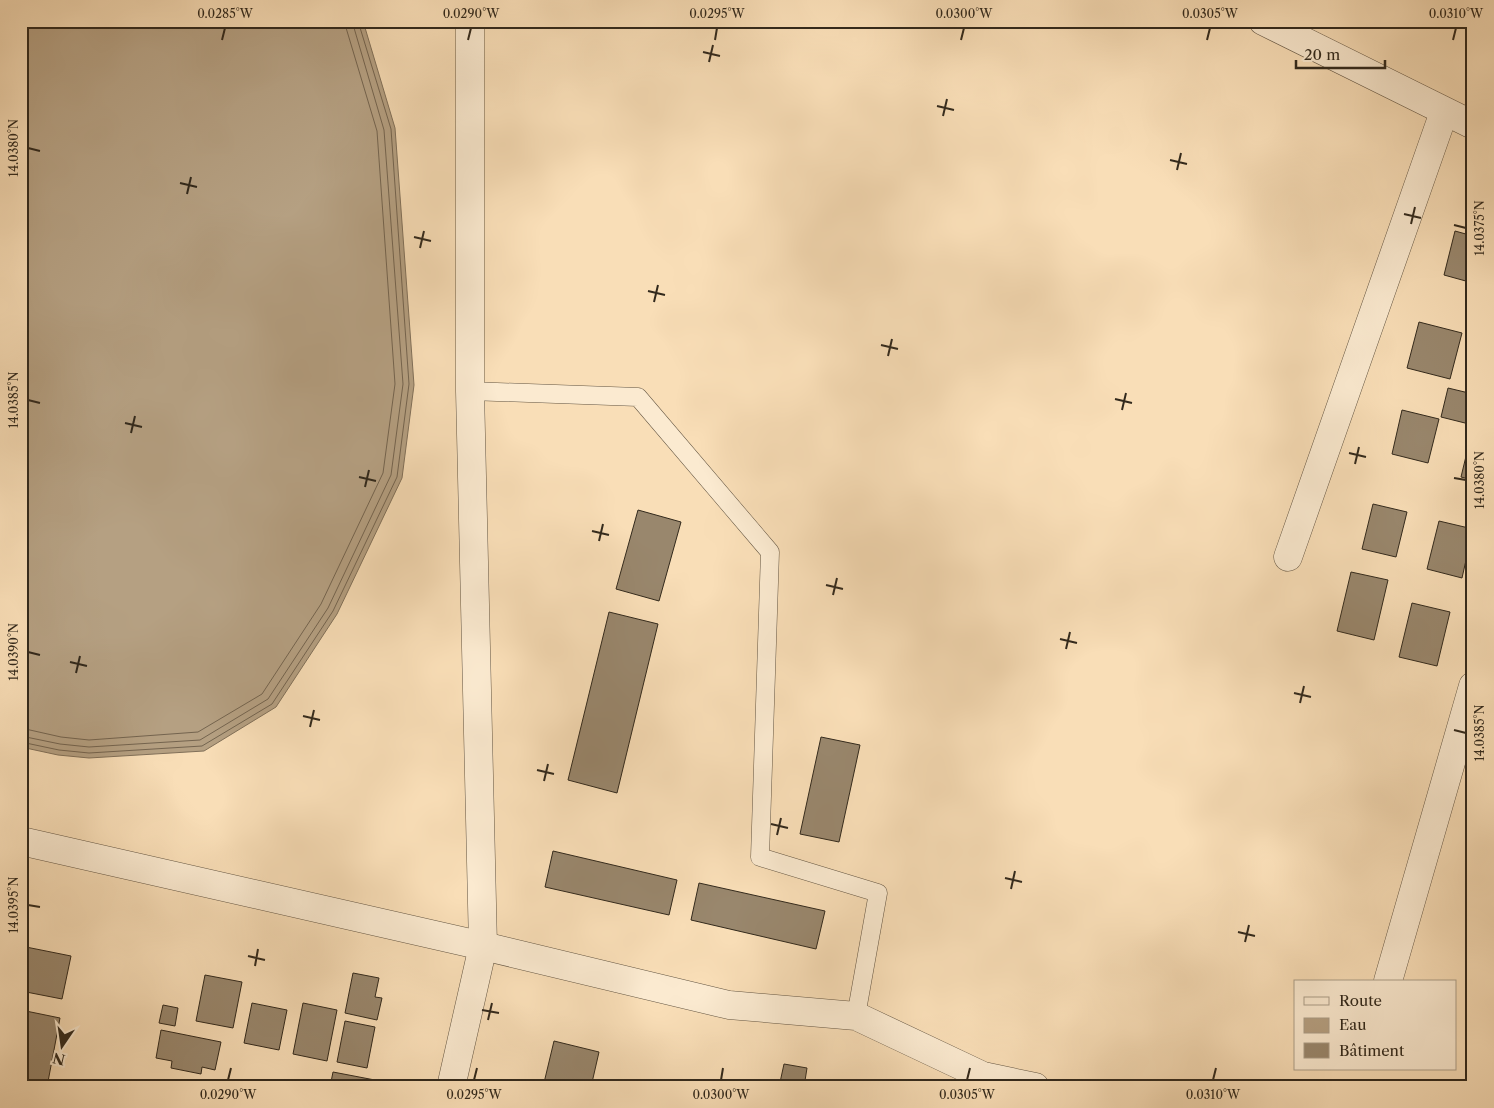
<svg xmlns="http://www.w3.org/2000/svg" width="1494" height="1108" viewBox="0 0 1494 1108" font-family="'Libre Caslon Text',serif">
<rect width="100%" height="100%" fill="#f9deb7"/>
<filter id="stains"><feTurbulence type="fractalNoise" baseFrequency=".004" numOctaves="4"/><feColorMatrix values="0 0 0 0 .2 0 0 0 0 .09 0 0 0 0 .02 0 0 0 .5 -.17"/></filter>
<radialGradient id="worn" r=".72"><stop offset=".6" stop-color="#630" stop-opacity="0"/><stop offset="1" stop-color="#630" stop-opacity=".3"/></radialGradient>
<!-- water -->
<polygon fill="#b5a082" stroke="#817059" points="21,21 363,21 395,128 414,385 402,478 337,614 276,707 204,751 89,758 58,755 21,747"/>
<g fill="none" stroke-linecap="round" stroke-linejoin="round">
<!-- shore -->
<g stroke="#74644f" stroke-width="1">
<polyline points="21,728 61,737 89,740 198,732 262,694 321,604 383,473 395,384 377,131 344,21"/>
<polyline points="21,736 60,744 89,747 200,740 268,699 328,608 391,475 403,384 384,130 352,21"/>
<polyline points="21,742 59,750 89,753 202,746 272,704 333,611 397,477 409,384 391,129 358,21"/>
</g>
</g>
<!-- building -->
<g fill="#99876d" stroke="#32291c">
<polygon points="1455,231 1473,236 1473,283 1444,275"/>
<polygon points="1419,322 1462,333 1450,379 1407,368"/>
<polygon points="1448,388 1473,394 1473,425 1441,417"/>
<polygon points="1402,410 1439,419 1428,463 1392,454"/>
<polygon points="1473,427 1473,480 1461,477"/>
<polygon points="1373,504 1407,512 1396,557 1362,549"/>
<polygon points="638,510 681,522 659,601 616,589"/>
<polygon points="1439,521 1473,529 1462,578 1427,569"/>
<polygon points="1351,572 1388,580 1374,640 1337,631"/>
<polygon points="1412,603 1450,612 1437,666 1399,657"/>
<polygon points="609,612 658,624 617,793 568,780"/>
<polygon points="821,737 860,745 839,842 800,834"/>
<polygon points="553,851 677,880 669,915 545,887"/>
<polygon points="699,883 825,911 816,949 691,920"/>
<polygon points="21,946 71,956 62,999 21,991"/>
<polygon points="353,973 379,978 375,997 382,998 377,1020 345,1013"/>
<polygon points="205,975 242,982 233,1028 196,1021"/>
<polygon points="252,1003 287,1010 279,1050 244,1043"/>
<polygon points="303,1003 337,1010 327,1061 293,1054"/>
<polygon points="163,1005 178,1008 175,1026 159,1023"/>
<polygon points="21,1010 60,1018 47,1087 21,1087"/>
<polygon points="345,1021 375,1027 367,1068 337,1062"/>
<polygon points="161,1030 221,1042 215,1070 202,1067 201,1074 171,1068 172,1061 156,1058"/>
<polygon points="554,1041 599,1052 591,1087 543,1087"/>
<polygon points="784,1064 807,1068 804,1087 779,1087"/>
<polygon points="333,1072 380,1081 379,1087 330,1087"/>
</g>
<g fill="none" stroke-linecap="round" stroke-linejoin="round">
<!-- lane casing -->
<g stroke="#645643" stroke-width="19">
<polyline id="lane" points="470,391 638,397 770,552 760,857 878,893 856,1016"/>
</g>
<!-- street casing -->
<g stroke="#645643" stroke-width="29">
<g id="street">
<polyline points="1263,21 1473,125"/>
<polyline points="1288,557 1444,112"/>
<polyline points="21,841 483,946 729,1005 856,1016 983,1076 1035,1087"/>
<polyline points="1388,981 1473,686"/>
<polyline points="451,1087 483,946 470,391 470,21"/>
</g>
</g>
<!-- lane -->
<use href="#lane" stroke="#fbead0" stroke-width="18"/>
<!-- street -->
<use href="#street" stroke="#fbead0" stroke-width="28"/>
</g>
<!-- ticks -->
<path fill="none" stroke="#32291c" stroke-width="2" d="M222 40 225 28M468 40 471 28M715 40 717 28M961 40 964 28M1207 40 1210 28M1453 40 1456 28M703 52 720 56M709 62 713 45M937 106 954 110M943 116 947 99M28 148 40 151M1170 160 1187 164M1177 170 1181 153M180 183 197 187M187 194 191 177M1404 214 1421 218M1411 224 1415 207M1454 225 1466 228M414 237 431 241M420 248 424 231M648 291 665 295M654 302 658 285M881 345 898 349M888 356 892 339M1115 399 1132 403M28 400 40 403M1122 410 1126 393M125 423 142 427M131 433 135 416M1349 453 1366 457M1355 464 1359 447M359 477 376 481M1454 478 1466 480M365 487 369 470M592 531 609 535M599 541 603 524M826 585 843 589M833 595 837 578M1060 639 1077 643M1066 649 1070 632M28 652 40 655M70 662 87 666M76 673 80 656M1294 693 1311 697M1300 703 1304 686M303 716 320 720M310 727 314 710M1454 730 1466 733M537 770 554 774M544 781 548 764M771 824 788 828M777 835 781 818M1005 878 1022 882M1011 889 1015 871M28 905 40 907M1238 932 1255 936M1245 942 1249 925M248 956 265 960M255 966 258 949M482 1010 499 1013M488 1020 492 1003M228 1080 231 1068M474 1080 477 1068M721 1080 723 1068M967 1080 970 1068M1213 1080 1216 1068"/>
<!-- margin -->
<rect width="1494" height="1108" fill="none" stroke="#f9deb7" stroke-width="55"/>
<!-- legend -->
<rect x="1294" y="980" width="162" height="90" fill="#fbead0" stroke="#ab9d88"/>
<rect x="1304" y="997" width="25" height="8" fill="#fbead0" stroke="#ab9d88"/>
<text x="1339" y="1006" font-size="15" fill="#32291c">Route</text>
<rect x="1304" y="1018" width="25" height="15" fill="#b5a082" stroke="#ab9d88"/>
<text x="1339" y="1030" font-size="15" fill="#32291c">Eau</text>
<rect x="1304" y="1043" width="25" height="15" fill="#99876d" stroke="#ab9d88"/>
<text x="1339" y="1056" font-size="15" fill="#32291c">Bâtiment</text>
<!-- north arrow -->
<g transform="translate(62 1046) rotate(193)" stroke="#fbead0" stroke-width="4" paint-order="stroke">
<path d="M0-4L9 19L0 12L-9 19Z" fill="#32291c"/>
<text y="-8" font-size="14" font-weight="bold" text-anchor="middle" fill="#32291c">N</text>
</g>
<!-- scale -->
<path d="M1296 60v8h89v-8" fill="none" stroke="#32291c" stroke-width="2.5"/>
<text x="1304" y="60" font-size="15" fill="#32291c" stroke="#fbead0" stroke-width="4" paint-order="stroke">20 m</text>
<rect x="28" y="28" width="1438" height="1052" fill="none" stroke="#32291c" stroke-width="2"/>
<g font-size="12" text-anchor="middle" fill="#32291c">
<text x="225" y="18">0.0285°W</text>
<text x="471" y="18">0.0290°W</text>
<text x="717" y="18">0.0295°W</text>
<text x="964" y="18">0.0300°W</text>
<text x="1210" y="18">0.0305°W</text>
<text x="1456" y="18">0.0310°W</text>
<text transform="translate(14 148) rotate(-90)" y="4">14.0380°N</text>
<text transform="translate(1480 228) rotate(-90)" y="4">14.0375°N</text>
<text transform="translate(14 400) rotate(-90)" y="4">14.0385°N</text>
<text transform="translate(1480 480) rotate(-90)" y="4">14.0380°N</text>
<text transform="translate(14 652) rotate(-90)" y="4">14.0390°N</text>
<text transform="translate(1480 733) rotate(-90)" y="4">14.0385°N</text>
<text transform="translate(14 905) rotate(-90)" y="4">14.0395°N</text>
<text x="228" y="1099">0.0290°W</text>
<text x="474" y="1099">0.0295°W</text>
<text x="721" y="1099">0.0300°W</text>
<text x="967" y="1099">0.0305°W</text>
<text x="1213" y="1099">0.0310°W</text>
</g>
<rect width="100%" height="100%" filter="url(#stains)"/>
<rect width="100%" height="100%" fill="url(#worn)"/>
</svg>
